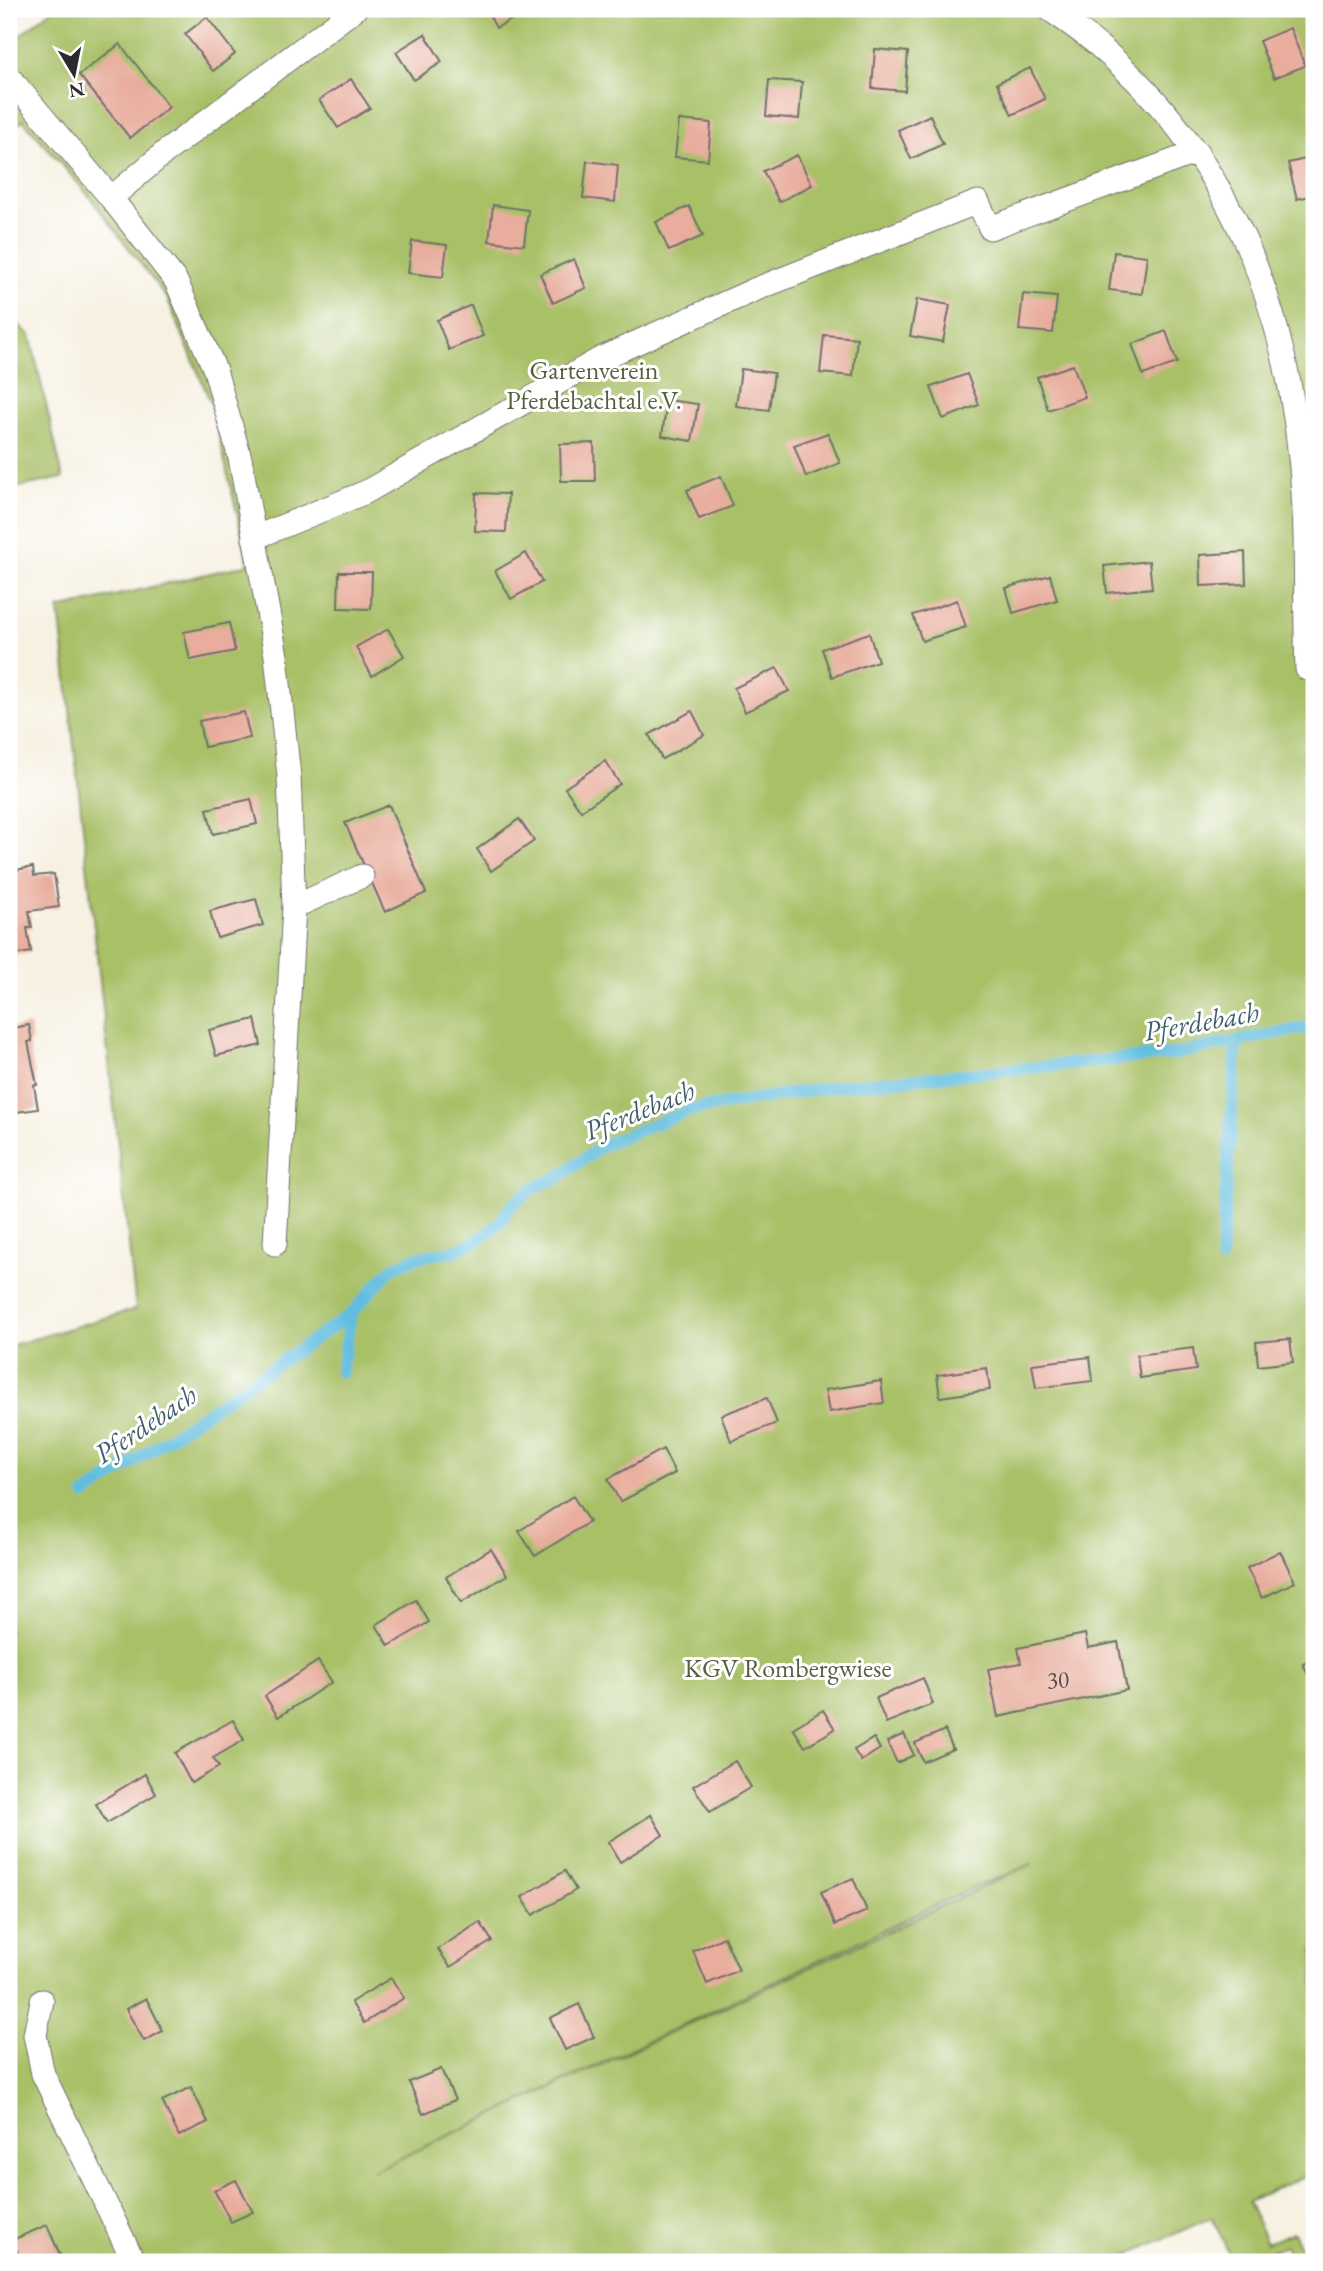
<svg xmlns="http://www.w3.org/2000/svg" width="1323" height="2271" viewBox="0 0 1323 2271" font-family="'EB Garamond',serif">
<rect width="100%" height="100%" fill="#fff"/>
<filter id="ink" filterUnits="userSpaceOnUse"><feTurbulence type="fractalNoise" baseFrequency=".0143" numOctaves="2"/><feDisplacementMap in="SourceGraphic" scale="14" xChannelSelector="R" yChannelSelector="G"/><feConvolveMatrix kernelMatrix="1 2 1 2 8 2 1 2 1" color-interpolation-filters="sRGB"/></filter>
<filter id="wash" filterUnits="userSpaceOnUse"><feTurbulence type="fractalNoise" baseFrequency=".00686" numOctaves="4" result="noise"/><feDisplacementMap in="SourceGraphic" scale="28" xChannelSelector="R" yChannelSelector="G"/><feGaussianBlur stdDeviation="1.57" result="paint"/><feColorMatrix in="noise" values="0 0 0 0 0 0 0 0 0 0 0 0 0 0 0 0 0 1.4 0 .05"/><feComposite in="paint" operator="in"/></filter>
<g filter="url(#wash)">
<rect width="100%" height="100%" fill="#f7f1e2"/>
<!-- green -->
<g fill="#a8c066" stroke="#6a7648" stroke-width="2" fill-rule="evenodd">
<path d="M53 9H1314V2172L1248 2202 1267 2243 1293 2232 1307 2262H1293L1285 2245 1246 2262H1213L1230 2255 1212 2217 1112 2262H9V1346L136 1309 59 609 249 564 211 403 168 300 90 197 23 120 9 132V44ZM1032 1864 373 2171 966 1891Z"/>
<polygon points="9,316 30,335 63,478 9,489"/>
</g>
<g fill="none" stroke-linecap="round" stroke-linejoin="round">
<!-- stream -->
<g stroke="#60bddf" stroke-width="12">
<polyline points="1221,1259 1237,1041"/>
<polyline points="341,1372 351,1314"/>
<polyline points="85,1495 351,1314 392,1268 418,1257 454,1251 474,1242 499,1224 511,1206 533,1188 557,1178 605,1144 690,1110 838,1086 1174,1054 1314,1026"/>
</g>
</g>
<g id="blocks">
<!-- building -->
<g fill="#e8ad9d">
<polygon points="486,9 528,9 529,11 496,28"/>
<polygon points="207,17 235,54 213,71 185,34"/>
<polygon points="1290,28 1305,66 1274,78 1259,41"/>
<polygon points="425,34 442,62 414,80 396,52"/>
<polygon points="120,44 169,107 130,138 79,75"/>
<polygon points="875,49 908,52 905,91 872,88"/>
<polygon points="1030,68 1045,99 1012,115 997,83"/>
<polygon points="351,79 370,108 338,128 319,100"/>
<polygon points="769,80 802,82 799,119 766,116"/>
<polygon points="930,115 943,144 911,159 898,130"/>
<polygon points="679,120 711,123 708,160 675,157"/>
<polygon points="797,155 812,185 779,202 763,171"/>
<polygon points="1314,157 1314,195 1297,199 1288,163"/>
<polygon points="587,161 618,165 615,202 583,198"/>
<polygon points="493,205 528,210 524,245 489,241"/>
<polygon points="689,206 703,236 669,251 656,222"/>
<polygon points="412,241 447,245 443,277 408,273"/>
<polygon points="1114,252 1147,256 1142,294 1109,290"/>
<polygon points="574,259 586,288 553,303 540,274"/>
<polygon points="1023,294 1057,297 1053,333 1019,330"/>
<polygon points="917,299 950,305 943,342 910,336"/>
<polygon points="471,305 483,336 449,350 437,320"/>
<polygon points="1166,331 1177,363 1143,375 1132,344"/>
<polygon points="824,335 857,338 853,376 820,373"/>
<polygon points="1073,365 1085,397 1048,410 1037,377"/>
<polygon points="741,369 774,373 769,410 736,406"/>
<polygon points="967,374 979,405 943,419 931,387"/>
<polygon points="667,400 698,404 692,441 662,436"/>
<polygon points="828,433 840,463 806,477 794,445"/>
<polygon points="594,443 595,481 561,481 560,444"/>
<polygon points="721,476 733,506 699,519 687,490"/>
<polygon points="476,493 508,494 506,532 475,531"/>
<polygon points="1245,552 1246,584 1201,586 1200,555"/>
<polygon points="526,553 542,582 511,599 495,571"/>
<polygon points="1149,561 1152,588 1107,593 1104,566"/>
<polygon points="339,572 372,572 371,609 338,608"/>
<polygon points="1050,575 1057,600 1013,613 1006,588"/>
<polygon points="957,600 966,627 922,641 913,615"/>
<polygon points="229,623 235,651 190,660 184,632"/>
<polygon points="388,629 404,656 372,676 356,647"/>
<polygon points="869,633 878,661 832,677 822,649"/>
<polygon points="777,668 789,691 745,712 734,688"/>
<polygon points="692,711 704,735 662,759 649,735"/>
<polygon points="244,712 250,738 204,747 199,721"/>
<polygon points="605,761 620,784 581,811 565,788"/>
<polygon points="251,799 257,824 213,834 207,809"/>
<polygon points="389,805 426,893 385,912 345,823"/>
<polygon points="519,819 534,841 491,871 477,849"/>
<polygon points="33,867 34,876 54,874 59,907 29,911 32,928 27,928 31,952 9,956 9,871"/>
<polygon points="256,899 263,925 217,938 210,911"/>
<polygon points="9,1009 13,1028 29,1025 32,1041 28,1042 37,1085 34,1085 38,1109 9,1113"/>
<polygon points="255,1019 261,1045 216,1056 209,1030"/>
<polygon points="1290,1339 1293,1362 1258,1366 1256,1342"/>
<polygon points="1193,1348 1196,1370 1140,1378 1137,1355"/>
<polygon points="1090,1357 1093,1381 1036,1388 1032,1364"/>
<polygon points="987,1368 990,1390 940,1397 937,1375"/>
<polygon points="881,1381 884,1403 829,1412 825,1390"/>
<polygon points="767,1398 777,1423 731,1441 721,1415"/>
<polygon points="663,1449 675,1473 620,1502 608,1479"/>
<polygon points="573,1496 589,1522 535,1556 519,1531"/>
<polygon points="491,1549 507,1575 461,1603 446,1577"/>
<polygon points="1280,1551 1295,1582 1262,1598 1247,1568"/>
<polygon points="416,1600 429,1622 389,1646 376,1625"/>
<polygon points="1085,1634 1088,1648 1118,1642 1127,1690 998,1717 988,1669 1021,1663 1018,1648"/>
<polygon points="1314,1659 1314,1688 1303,1664"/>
<polygon points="318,1661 332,1682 278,1717 265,1696"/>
<polygon points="923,1678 933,1704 886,1723 876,1698"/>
<polygon points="823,1710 835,1729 805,1747 793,1728"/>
<polygon points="233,1720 244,1740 213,1758 219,1767 191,1783 175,1753"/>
<polygon points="945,1730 953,1749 923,1762 915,1743"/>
<polygon points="904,1734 914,1755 897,1763 887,1742"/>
<polygon points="874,1738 880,1749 861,1761 854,1750"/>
<polygon points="735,1761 751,1787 710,1812 693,1786"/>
<polygon points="145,1774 156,1794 107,1823 96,1804"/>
<polygon points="651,1815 663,1835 620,1862 608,1842"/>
<polygon points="565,1871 576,1890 533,1915 522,1897"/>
<polygon points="853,1878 867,1911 835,1925 821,1892"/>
<polygon points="480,1922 492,1941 450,1967 438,1949"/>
<polygon points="724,1937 739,1970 707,1984 693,1951"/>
<polygon points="391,1978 404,1998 364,2023 351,2002"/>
<polygon points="146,1998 163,2031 144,2041 126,2009"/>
<polygon points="579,2004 594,2037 565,2050 550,2018"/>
<polygon points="441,2069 455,2100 423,2114 409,2082"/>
<polygon points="191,2087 208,2122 179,2136 162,2101"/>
<polygon points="236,2180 253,2212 231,2222 214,2190"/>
<polygon points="47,2225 60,2255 43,2262 22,2262 12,2240"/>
</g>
</g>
</g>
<g filter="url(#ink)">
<use href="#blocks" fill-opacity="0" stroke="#72706b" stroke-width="2"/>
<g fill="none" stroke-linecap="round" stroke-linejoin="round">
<!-- lane casing -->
<g stroke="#72706b" stroke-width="25">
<g id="lane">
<path d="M1049 9C1066 21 1084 33 1100 47 1249 173 1300 348 1305 536 1306 581 1305 625 1307 669"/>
<polyline points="9,77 111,198 176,281 215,370 240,458 276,656 289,776 294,907 275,1244"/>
<polyline points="111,198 164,153 355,9"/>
<polyline points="254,538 366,492 600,359 754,290 978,202 990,228 1197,152"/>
<polyline points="294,907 362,876"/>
<polyline points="42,2001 35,2035 43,2074 134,2262"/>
</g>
</g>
<!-- lane -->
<use href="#lane" stroke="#fff" stroke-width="23"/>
</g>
</g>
<g text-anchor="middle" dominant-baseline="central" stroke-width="6" stroke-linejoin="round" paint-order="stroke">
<!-- number labels -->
<g font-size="23" fill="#5a4c48">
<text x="1058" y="1680">30</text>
</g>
<!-- park labels -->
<g font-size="26" fill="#575f40" stroke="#fff">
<text x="594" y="370">Gartenverein<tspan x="594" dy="30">Pferdebachtal e.V.</tspan></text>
<text x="788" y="1668">KGV Rombergwiese</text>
</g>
<!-- water labels -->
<g font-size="28" font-style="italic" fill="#3e5e6a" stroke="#fff">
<text transform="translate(1201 1021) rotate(-10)">Pferdebach</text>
<text transform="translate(639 1110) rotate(-22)">Pferdebach</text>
<text transform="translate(145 1424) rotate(-34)">Pferdebach</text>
</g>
</g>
<!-- margin -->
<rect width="1323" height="2271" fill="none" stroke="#fff" stroke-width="35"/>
<!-- north arrow -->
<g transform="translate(74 74) rotate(170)" stroke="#ffffff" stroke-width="5" paint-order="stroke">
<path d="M0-5L12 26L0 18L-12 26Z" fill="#2b2b2b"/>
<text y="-10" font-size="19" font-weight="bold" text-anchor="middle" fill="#2b2b2b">N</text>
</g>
</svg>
